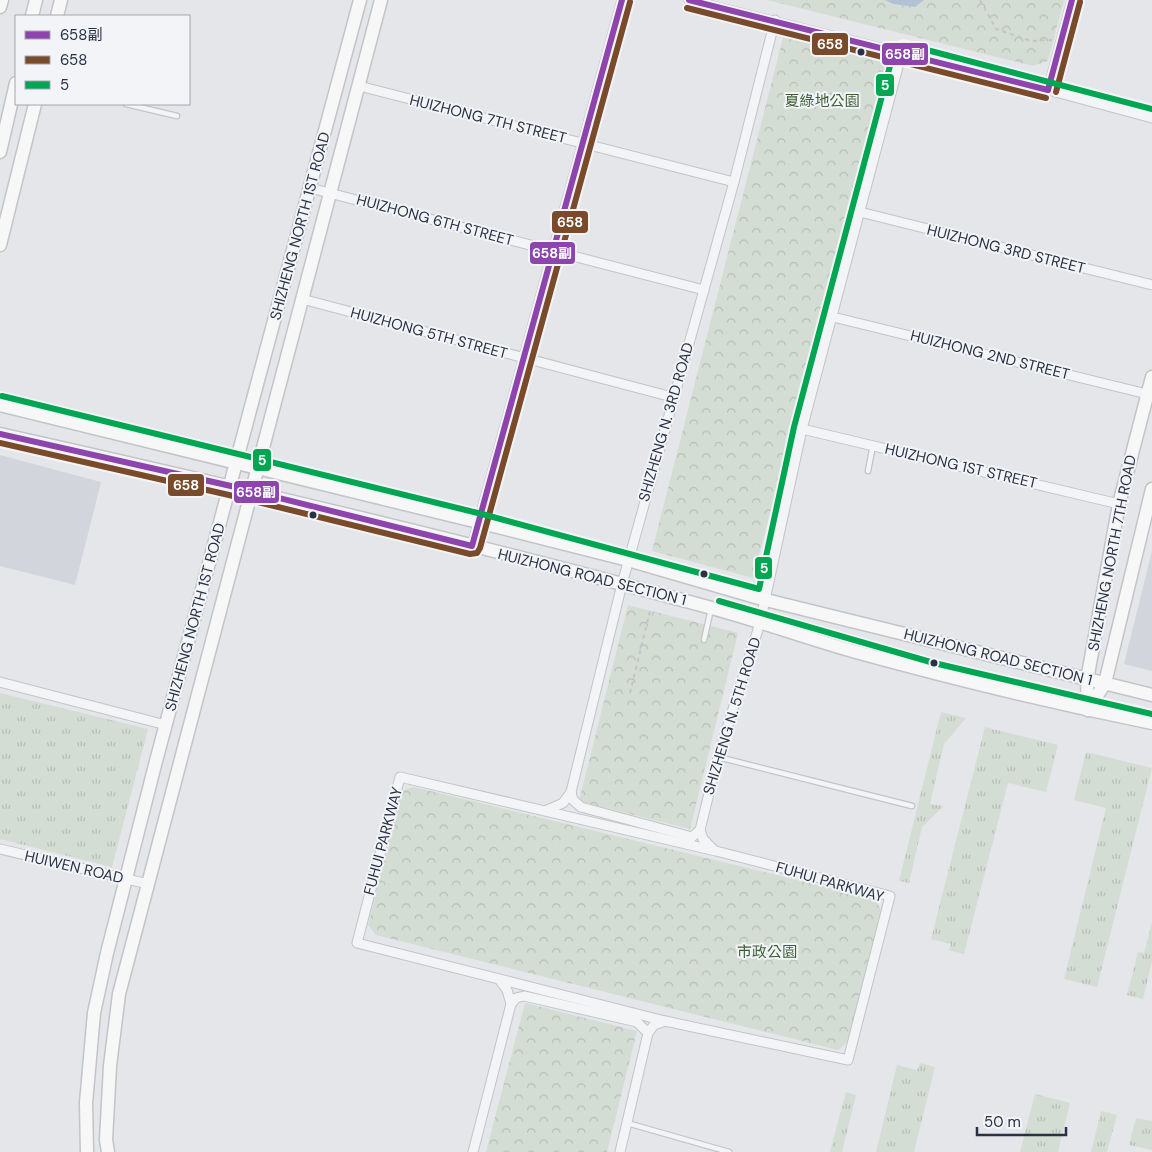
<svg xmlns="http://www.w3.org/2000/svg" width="1152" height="1152" viewBox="0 0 1152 1152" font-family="'DM Sans','Noto Sans TC',sans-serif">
<defs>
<pattern id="grass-tufts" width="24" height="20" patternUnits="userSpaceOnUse" patternTransform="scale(1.25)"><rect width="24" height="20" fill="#d4ddd4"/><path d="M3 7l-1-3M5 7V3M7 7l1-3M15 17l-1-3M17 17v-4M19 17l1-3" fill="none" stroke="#b6beb7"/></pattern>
<pattern id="park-crowns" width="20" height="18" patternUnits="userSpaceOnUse" patternTransform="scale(1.25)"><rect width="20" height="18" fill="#d4ddd4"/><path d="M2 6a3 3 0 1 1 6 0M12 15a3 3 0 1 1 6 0" fill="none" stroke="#b6beb7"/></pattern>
</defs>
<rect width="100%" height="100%" fill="#e4e6e9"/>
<!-- built -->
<g fill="#d2d5dc">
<polygon points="0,455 101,482 75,585 0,566"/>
<polygon points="1152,551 1152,671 1124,664"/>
</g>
<!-- grass -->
<g fill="url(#grass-tufts)">
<polygon points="0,693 148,729 112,867 0,839"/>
<polygon points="941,712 966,718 944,744 930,804 944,806 922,827 909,883 899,881"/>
<polygon points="985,727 1058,745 1046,792 1008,783 964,954 949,950 951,944 931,939"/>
<polygon points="1086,752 1152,768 1097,987 1064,979 1106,808 1074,800"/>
<polygon points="1152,923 1152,961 1143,999 1127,995 1138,952 1144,953"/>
<polygon points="920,1063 935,1067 914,1152 876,1152 897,1065 917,1070"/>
<polygon points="846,1092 856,1095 842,1152 830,1152"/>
<polygon points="1035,1094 1070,1103 1058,1152 1020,1152"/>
<polygon points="1101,1111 1117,1115 1107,1152 1091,1152"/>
<polygon points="1136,1118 1152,1121 1152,1150 1129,1145"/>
</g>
<!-- park -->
<g fill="url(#park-crowns)">
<polygon points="767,0 1064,0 1048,61 1033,66"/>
<polygon points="784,34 889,60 753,578 652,551"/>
<polygon points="628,605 738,633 690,829 579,801"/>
<polygon points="414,787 875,899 881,910 851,1039 838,1050 376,935 368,925 402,791"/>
<polygon points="525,1003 637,1031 607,1152 486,1152"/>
</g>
<!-- water -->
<polygon fill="#b2c2d4" points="885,0 924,0 915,7 893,4"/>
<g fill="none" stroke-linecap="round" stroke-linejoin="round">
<!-- lane casing -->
<g stroke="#c2c4c7" stroke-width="7">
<g id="lane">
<polyline points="126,104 177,116"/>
<polyline points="868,471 873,445"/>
<polyline points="704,640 711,609"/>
<polyline points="718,757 912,806"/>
<polyline points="627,1123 729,1152"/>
</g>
</g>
<!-- street casing -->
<g stroke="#c2c4c7" stroke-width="11">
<g id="street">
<polyline points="689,0 1048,90 1152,118"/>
<polyline points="359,86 734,182"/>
<polyline points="1048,90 1072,0"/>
<polyline points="310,188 704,290"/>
<polyline points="860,212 1152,285"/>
<polyline points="302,299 672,397"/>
<polyline points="833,317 1147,394"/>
<polyline points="802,429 1119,504"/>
<polyline points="472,546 622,0"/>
<polyline points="0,682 166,725"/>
<polygon points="400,777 716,851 890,896 848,1060 665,1021 357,943"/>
<polyline points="571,792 573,800 581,807 692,837 700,830"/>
<polyline points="547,810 563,803 571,792 622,584 734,182 775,20"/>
<polyline points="0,849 148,884"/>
<polyline points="713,849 703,839 700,830 718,757 760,623 802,429 902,52"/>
<polyline points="511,1004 516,998 524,996 637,1022 648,1033"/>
<polyline points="473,1152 511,1004 507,990 499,979"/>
<polyline points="620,1152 648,1033 654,1025 665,1021"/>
</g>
</g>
<!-- secondary casing -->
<g stroke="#c2c4c7" stroke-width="15">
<g id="secondary">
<polyline points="0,7 2,0"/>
<polyline points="32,16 36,0"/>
<polyline points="57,16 61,0"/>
<polyline points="0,152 16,83"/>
<polyline points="0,245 35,104"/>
<polyline points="0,405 478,522 628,560 766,600 1152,695"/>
<path d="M0 434C237 487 473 543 708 607 757 620 806 638 856 652 954 679 1053 703 1152 723"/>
<polyline points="1088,710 1087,680 1119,504 1152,377"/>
<polyline points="1088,710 1105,683 1152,489"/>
<polyline points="87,1152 86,1103 94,1013 107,953 156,761 360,0"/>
<polyline points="108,1152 106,1140 110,1066 119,994 381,0"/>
</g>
</g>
<!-- path -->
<g stroke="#c3c4c9" stroke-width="2" stroke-dasharray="4 4" stroke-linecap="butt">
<polyline points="980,0 996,29 1031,41 1052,40"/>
<polyline points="630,693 650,611"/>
</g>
<!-- lane -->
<use href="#lane" stroke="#f3f4f6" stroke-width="4.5"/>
<!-- street -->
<use href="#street" stroke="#f3f4f6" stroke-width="9"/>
<!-- secondary -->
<use href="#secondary" stroke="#f7f7f7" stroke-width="12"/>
<!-- bus-1 casing -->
<g stroke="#f2f4f8" stroke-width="10">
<g id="bus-1">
<polyline points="689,0 1048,90"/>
<polyline points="1048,90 1072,0"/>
<polyline points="0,434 231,486 472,546 622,0"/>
</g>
</g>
<!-- bus-2 casing -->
<g stroke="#f2f4f8" stroke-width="10">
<g id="bus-2">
<polyline points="687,8 1046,98"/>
<polyline points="1056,92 1080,2"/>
<polyline points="0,443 229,495 470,554 477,553 480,548 630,2"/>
</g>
</g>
<!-- bus-3 casing -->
<g stroke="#f2f4f8" stroke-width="10">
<g id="bus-3">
<polyline points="2,396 482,514 759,589 794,427 895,47 904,44 1152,109"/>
<polyline points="719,601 934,663 1152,714"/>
</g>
</g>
<!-- bus-1 -->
<use href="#bus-1" stroke="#8e44ad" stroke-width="6"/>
<!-- bus-2 -->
<use href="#bus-2" stroke="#7a4b2a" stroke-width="6"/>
<!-- bus-3 -->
<use href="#bus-3" stroke="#00a651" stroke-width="6"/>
</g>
<!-- markers -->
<g fill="#293243" stroke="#f2f4f8" stroke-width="2">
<circle cx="861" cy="52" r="4.5"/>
<circle cx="313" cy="515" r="4.5"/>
<circle cx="704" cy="574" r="4.5"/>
<circle cx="934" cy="663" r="4.5"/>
</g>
<g text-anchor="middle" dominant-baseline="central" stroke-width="4" stroke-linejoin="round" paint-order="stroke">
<!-- park labels -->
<g font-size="15" fill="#3e5f36" stroke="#f2f4f8">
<text x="822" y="101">夏綠地公園</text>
<text x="767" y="952">市政公園</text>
</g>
<!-- street labels -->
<g font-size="15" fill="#293243" stroke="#f2f4f8">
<text transform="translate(488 119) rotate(14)">HUIZHONG 7TH STREET</text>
<text transform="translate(435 220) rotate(15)">HUIZHONG 6TH STREET</text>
<text transform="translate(300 226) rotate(-75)">SHIZHENG NORTH 1ST ROAD</text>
<text transform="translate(1006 249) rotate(14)">HUIZHONG 3RD STREET</text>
<text transform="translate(429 333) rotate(15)">HUIZHONG 5TH STREET</text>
<text transform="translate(990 355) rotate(14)">HUIZHONG 2ND STREET</text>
<text transform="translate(666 422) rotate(-74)">SHIZHENG N. 3RD ROAD</text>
<text transform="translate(961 466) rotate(13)">HUIZHONG 1ST STREET</text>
<text transform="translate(1112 553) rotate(-79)">SHIZHENG NORTH 7TH ROAD</text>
<text transform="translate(592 577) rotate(14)">HUIZHONG ROAD SECTION 1</text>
<text transform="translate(195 617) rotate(-75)">SHIZHENG NORTH 1ST ROAD</text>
<text transform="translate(998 657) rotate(14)">HUIZHONG ROAD SECTION 1</text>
<text transform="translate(732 716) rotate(-73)">SHIZHENG N. 5TH ROAD</text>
<text transform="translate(383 841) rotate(-75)">FUHUI PARKWAY</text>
<text transform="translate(74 867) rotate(13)">HUIWEN ROAD</text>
<text transform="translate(830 882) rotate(16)">FUHUI PARKWAY</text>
</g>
</g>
<g stroke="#f2f4f8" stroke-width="2">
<rect x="811" y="32" width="38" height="24" rx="5" fill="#7a4b2a"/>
<rect x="881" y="42" width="48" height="24" rx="5" fill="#8e44ad"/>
<rect x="875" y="73" width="20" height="24" rx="5" fill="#00a651"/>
<rect x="551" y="210" width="38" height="24" rx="5" fill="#7a4b2a"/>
<rect x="529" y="241" width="47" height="24" rx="5" fill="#8e44ad"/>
<rect x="252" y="448" width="20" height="24" rx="5" fill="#00a651"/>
<rect x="167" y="473" width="38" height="24" rx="5" fill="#7a4b2a"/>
<rect x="233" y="480" width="47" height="24" rx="5" fill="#8e44ad"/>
<rect x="754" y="556" width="19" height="24" rx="5" fill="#00a651"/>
</g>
<g font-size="14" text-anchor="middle" font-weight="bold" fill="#fff">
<text x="830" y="49">658</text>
<text x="905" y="59">658副</text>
<text x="885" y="90">5</text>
<text x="570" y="227">658</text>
<text x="552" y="258">658副</text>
<text x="262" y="465">5</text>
<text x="186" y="490">658</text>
<text x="256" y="497">658副</text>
<text x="764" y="573">5</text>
</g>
<!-- legend -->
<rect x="15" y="15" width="175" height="90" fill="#f2f4f8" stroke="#a2a6b0"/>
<rect x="25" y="31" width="25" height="8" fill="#8e44ad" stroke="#a2a6b0"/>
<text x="60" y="40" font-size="15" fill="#293243">658副</text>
<rect x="25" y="56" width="25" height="8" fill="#7a4b2a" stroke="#a2a6b0"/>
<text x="60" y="65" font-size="15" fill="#293243">658</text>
<rect x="25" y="81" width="25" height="8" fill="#00a651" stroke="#a2a6b0"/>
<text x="60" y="90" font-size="15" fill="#293243">5</text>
<!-- scale -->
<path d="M977 1127v8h89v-8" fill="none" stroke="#293243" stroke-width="2.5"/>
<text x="984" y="1127" font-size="15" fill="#293243" stroke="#f2f4f8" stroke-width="4" paint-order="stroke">50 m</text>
</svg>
